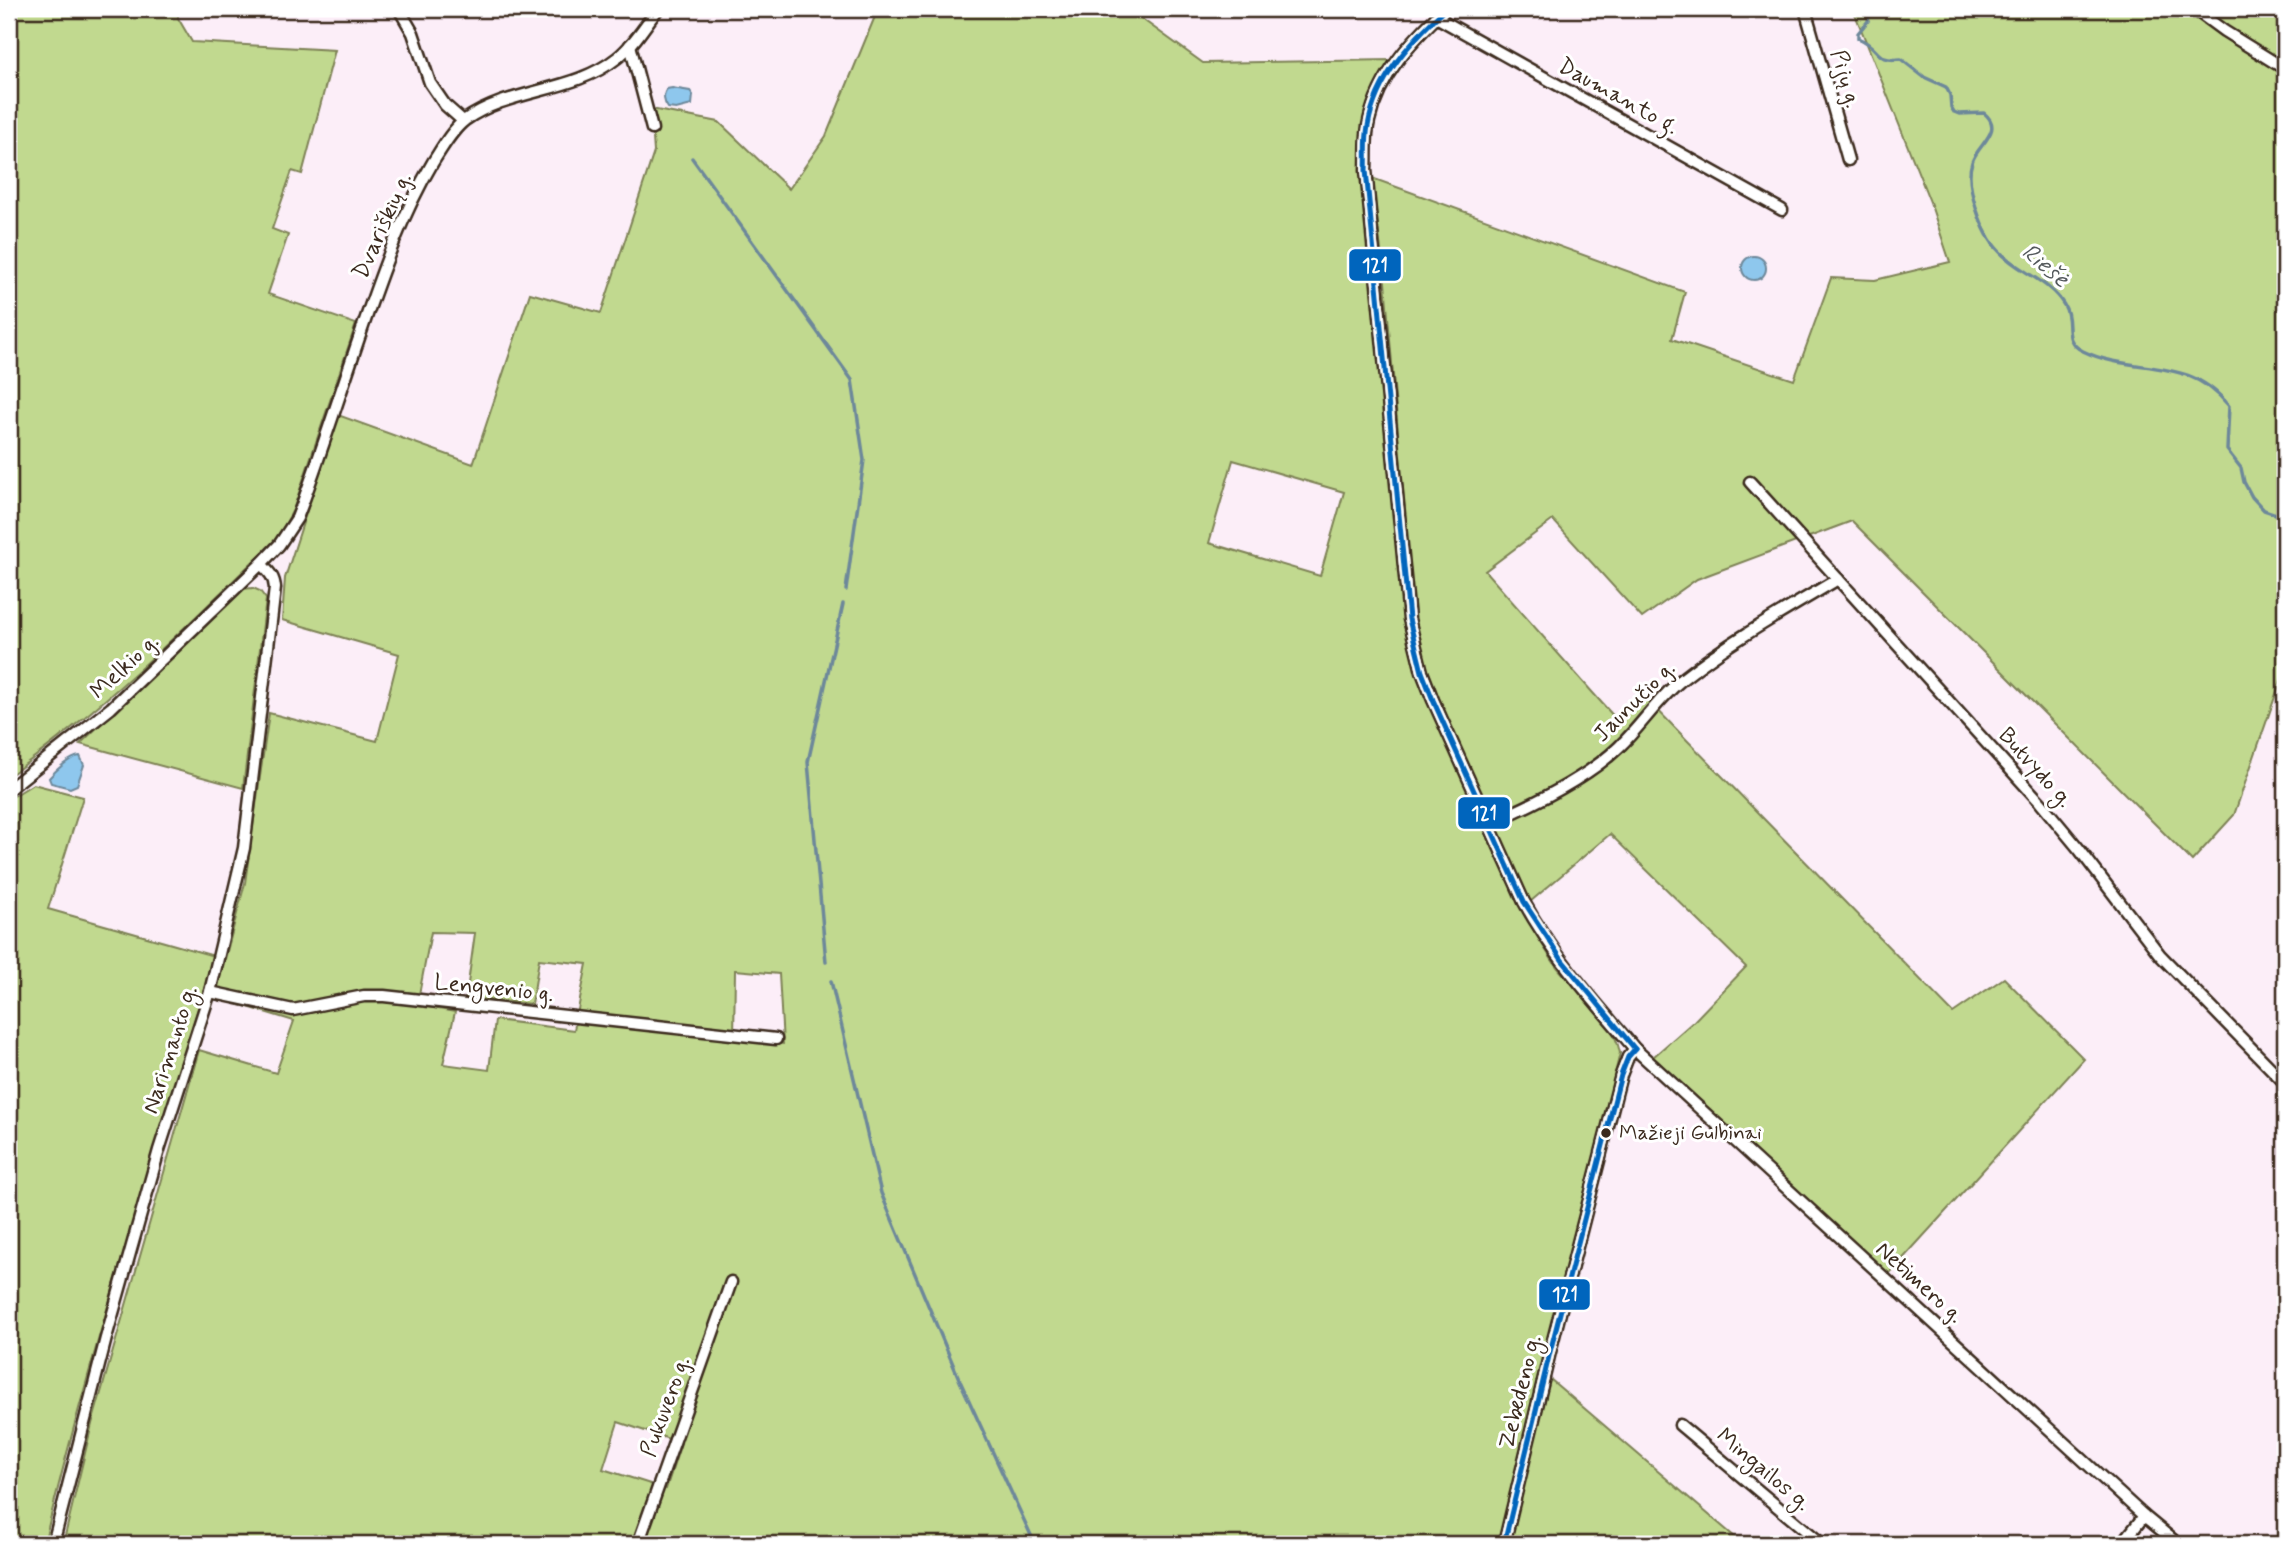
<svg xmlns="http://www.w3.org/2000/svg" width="2294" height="1553" viewBox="0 0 2294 1553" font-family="Mynerve,sans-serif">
<rect width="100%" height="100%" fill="#fceef8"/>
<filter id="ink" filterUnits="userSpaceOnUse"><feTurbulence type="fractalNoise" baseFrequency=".0143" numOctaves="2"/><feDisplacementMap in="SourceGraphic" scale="14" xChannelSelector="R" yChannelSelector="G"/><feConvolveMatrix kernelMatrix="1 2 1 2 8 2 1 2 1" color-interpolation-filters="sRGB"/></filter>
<g filter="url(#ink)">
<!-- green -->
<g fill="#c1d98f" stroke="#7e8256" stroke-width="2" fill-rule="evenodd">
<path d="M9 9H178V18L192 42 335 50 302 174 292 171 272 229 288 235 268 294 356 324 293 510 278 537C192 621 107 706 9 776Z"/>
<path d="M878 9H1128L1203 63 1392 60C1372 97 1363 114 1361 157L1400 588 1404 621 1421 687 1534 931C1542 943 1549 957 1558 968 1579 993 1614 1019 1620 1053L1500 1544H63L92 1424 199 1050 276 1073 294 1021 215 997 245 883 269 713 377 741 399 654 282 620 285 578 338 415 473 464 530 293 601 313 654 152 651 109 719 122 789 189 826 136ZM1233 460 1344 492 1320 576 1209 543ZM431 932 475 933 466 998 532 1004 539 959 587 964 574 1030 495 1020 489 1070 443 1064 455 1012 417 1005ZM735 970 779 974 783 1044 734 1039ZM618 1422 681 1443 666 1489 603 1469Z"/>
<polygon points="1853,9 2285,9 2285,668 2234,815 2192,861 1852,521 1697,579 1642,618 1553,520 1485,571 1616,719 1643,695 1953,1013 2004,978 2084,1059 1888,1275 1653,1057 1694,1021 1746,967 1610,834 1530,902 1519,881 1438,696 1420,649 1414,618 1385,282 1372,178 1685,292 1672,339 1794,380 1831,278 1875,280 1950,262 1930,202"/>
<polygon points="253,588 260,591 266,599 243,788 80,744 242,589"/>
<path d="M33 784 83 797 48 909 214 956C155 1151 92 1345 44 1544H9V799Z"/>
<polygon points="1550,1379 1743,1544 1509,1544"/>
</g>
<!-- water -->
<g fill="#8ec7ed" stroke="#6d889a" stroke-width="2">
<path d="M672 88 690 91 693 95 692 105 676 109 668 108C664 103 662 95 667 89Z"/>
<circle cx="1754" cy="268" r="12"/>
<path d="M80 756 84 765 77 785 70 788 51 783 49 778C56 770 70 757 80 756Z"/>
</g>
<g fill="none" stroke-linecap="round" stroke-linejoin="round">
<!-- stream -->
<g stroke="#6d889a" stroke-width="3.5">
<path d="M1870 9 1868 21 1858 33V38C1882 48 1873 62 1901 59L1924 77 1946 87 1950 95 1951 107 1954 112 1959 114 1984 113C2005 130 1978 144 1972 162 1964 185 1983 235 1999 251 2018 272 2049 280 2064 305 2075 322 2060 340 2083 351 2134 376 2188 354 2229 406L2227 450 2241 468 2244 482 2252 497 2264 510 2285 517"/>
<polyline points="692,158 852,380 864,460 846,590"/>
<polyline points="826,962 808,762 843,604"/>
<polyline points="831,981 881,1193 960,1381 1035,1544"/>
</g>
<!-- street casing -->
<g stroke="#3b2a1e" stroke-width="15">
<g id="street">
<polyline points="399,9 413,33 430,83 445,105 463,121"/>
<path d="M1445 9C1412 40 1379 75 1369 121 1365 137 1367 154 1366 170L1409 619 1422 672 1433 700 1524 902C1554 957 1595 1002 1635 1049L2144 1516 2178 1544"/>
<polyline points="1805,9 1848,160"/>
<polyline points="2194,9 2224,31 2285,69"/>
<polyline points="1436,17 1782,210"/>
<polyline points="630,45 652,129"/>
<polyline points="1750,482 2040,802 2079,849 2160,955 2285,1083"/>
<path d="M9 789 111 708 261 564 279 545 297 518 302 505C322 450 340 394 359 338 380 277 400 218 433 162 442 148 452 130 465 120 511 88 573 93 617 58 634 45 645 25 658 9"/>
<path d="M1490 823C1532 805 1586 779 1619 747 1642 725 1659 697 1685 677 1732 640 1786 610 1838 579"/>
<polyline points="210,992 293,1010 364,996 384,996 776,1039"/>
<polyline points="1680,1425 1822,1544"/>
<path d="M53 1544 106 1338 159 1150 210 992 244 848 275 588C274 576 269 572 261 564"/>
<polyline points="638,1544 731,1282"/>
<polyline points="1504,1544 1550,1352 1621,1075 1628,1057 1635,1049"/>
<polyline points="2122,1544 2144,1516"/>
</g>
</g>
<!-- street -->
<use href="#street" stroke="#fff" stroke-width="10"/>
<!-- bus-1 casing -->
<g stroke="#fff" stroke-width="10">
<g id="bus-1">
<path d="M1445 9C1411 41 1376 78 1368 126 1365 141 1367 155 1366 170L1409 619 1422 672 1433 700 1524 902 1562 960 1635 1049"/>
<polyline points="1504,1544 1550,1352 1621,1075 1628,1057 1635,1049"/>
</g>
</g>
<!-- bus-1 -->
<use href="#bus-1" stroke="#0065bd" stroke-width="5"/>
</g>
</g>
<!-- markers -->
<circle fill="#3b2a1e" stroke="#fff" stroke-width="2.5" cx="1606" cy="1133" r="6"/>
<g text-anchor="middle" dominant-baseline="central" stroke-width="6" stroke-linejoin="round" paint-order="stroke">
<!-- bus labels -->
<g font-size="21" fill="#3b2a1e" stroke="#fff" text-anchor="start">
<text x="1619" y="1133">Mažieji Gulbinai</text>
</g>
<!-- street labels -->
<g font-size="23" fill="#3b2a1e" stroke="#fff">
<text transform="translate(1845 79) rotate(74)">Pijų g.</text>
<text transform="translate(1618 97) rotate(29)">Daumanto g.</text>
<text transform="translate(383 226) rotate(-66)">Dvariškių g.</text>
<text transform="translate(125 667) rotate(-43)">Melkio g.</text>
<text transform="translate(1635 702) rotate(-45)">Jaunučio g.</text>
<text transform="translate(2035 768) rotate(48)">Butvydo g.</text>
<text transform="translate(494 989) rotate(6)">Lengvenio g.</text>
<text transform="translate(171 1050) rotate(-72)">Narimanto g.</text>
<text transform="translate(1919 1283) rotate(42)">Netimero g.</text>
<text transform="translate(1521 1392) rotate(-76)">Zebedeno g.</text>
<text transform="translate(666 1407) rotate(-70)">Pukuvero g.</text>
<text transform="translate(1763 1470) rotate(40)">Mingailos g.</text>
</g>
<!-- water labels -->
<g font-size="24" font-style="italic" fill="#54595c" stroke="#fff">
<text transform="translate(2045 266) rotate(40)">Riešė</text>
</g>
</g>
<g stroke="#fff" stroke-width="2.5">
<rect x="1348" y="248" width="54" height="34" rx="7" fill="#0065bd"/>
<rect x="1457" y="796" width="54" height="34" rx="7" fill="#0065bd"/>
<rect x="1538" y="1278" width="53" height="33" rx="7" fill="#0065bd"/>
</g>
<g font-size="19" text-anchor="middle" font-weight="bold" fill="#fff">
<text x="1375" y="272">121</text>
<text x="1484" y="820">121</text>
<text x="1565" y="1301">121</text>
</g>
<!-- margin -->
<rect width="2294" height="1553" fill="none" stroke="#fff" stroke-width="35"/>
<rect x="18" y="18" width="2259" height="1518" fill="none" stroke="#3b2a1e" stroke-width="2.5" filter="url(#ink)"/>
</svg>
